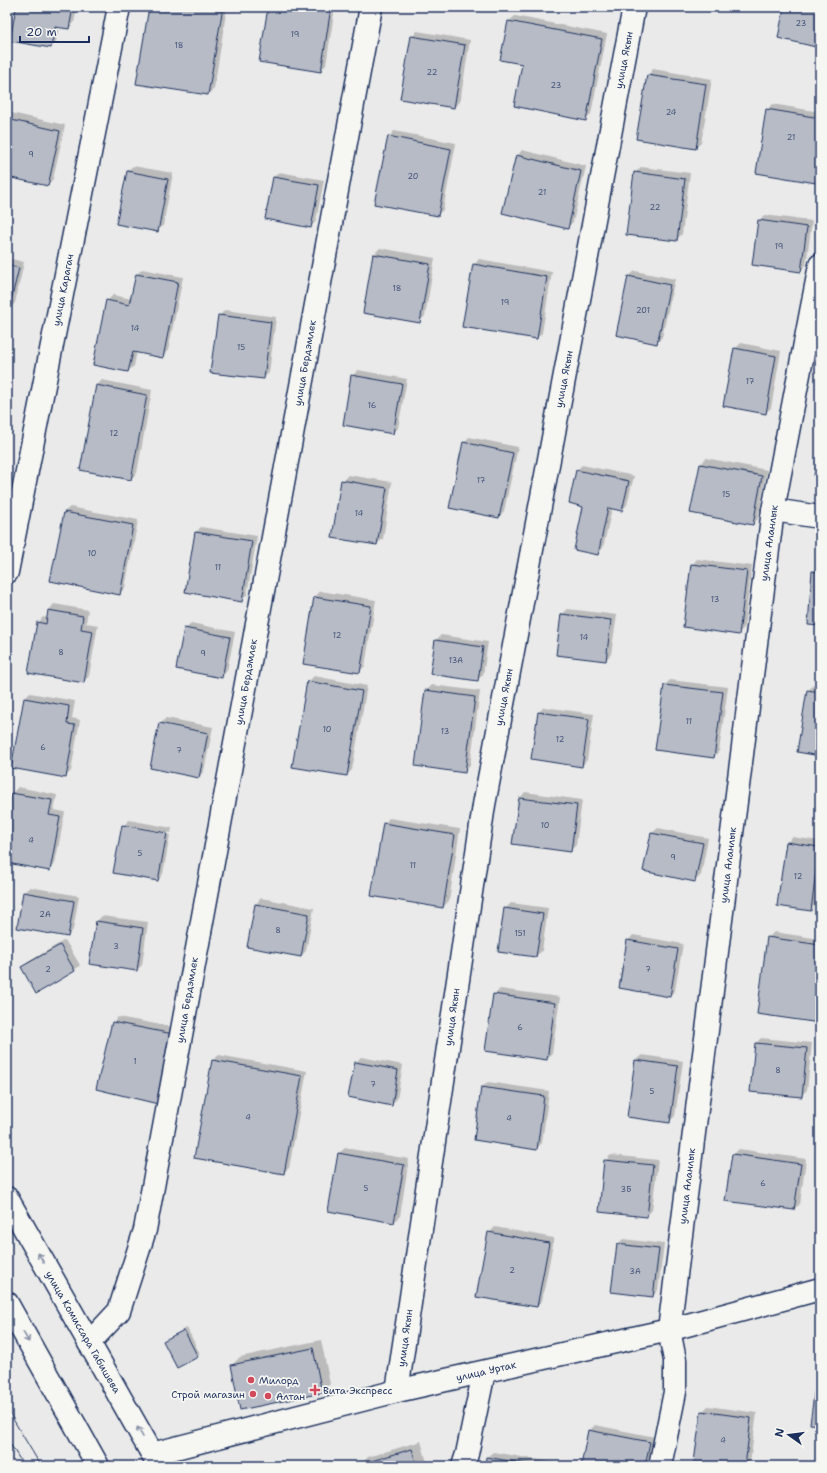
<svg xmlns="http://www.w3.org/2000/svg" width="827" height="1473" viewBox="0 0 827 1473" font-family="'Shantell Sans',sans-serif">
<rect width="100%" height="100%" fill="#e9eae9"/>
<filter id="ink" filterUnits="userSpaceOnUse"><feTurbulence type="fractalNoise" baseFrequency=".025" numOctaves="2"/><feDisplacementMap in="SourceGraphic" scale="8" xChannelSelector="R" yChannelSelector="G"/><feConvolveMatrix kernelMatrix="1 2 1 2 8 2 1 2 1" color-interpolation-filters="sRGB"/></filter>
<g filter="url(#ink)">
<!-- shadow -->
<g fill="#0003">
<polygon points="17,7 77,7 74,23 69,28 59,27 56,42 51,47"/>
<polygon points="150,7 227,7 214,89 208,94"/>
<polygon points="269,7 335,7 326,65 320,71"/>
<polygon points="515,16 607,34 591,114 586,120 524,63 509,21"/>
<polygon points="417,31 470,40 460,102 454,107 412,37"/>
<polygon points="653,69 712,79 701,143 695,148 637,139 648,75"/>
<polygon points="772,104 820,112 820,177 816,182 767,110"/>
<polygon points="7,112 65,125 53,179 47,185 7,176"/>
<polygon points="394,131 456,143 443,210 437,215 389,137"/>
<polygon points="522,150 586,166 573,222 567,228 517,156"/>
<polygon points="133,166 173,173 163,226 157,231 127,171"/>
<polygon points="641,167 690,173 682,234 676,240 635,173"/>
<polygon points="279,172 324,180 316,221 311,227 274,177"/>
<polygon points="764,215 812,221 806,265 800,271 759,221"/>
<polygon points="380,248 435,258 425,316 419,322 364,312 374,254"/>
<polygon points="7,258 24,262 15,303 9,308 7,308"/>
<polygon points="479,259 552,272 542,333 537,338 474,265"/>
<polygon points="142,269 183,277 168,351 162,357 137,351 134,366 128,371 107,301 113,295 132,299 137,274"/>
<polygon points="635,271 675,279 662,337 657,343 629,276"/>
<polygon points="225,310 276,317 269,373 263,378 219,316"/>
<polygon points="741,343 781,351 771,408 765,413 735,349"/>
<polygon points="358,370 407,379 398,428 393,433 352,376"/>
<polygon points="102,380 152,390 137,473 131,479 97,385"/>
<polygon points="469,437 518,447 504,511 499,517 464,443"/>
<polygon points="706,458 767,470 758,519 753,524 691,512 701,464"/>
<polygon points="582,465 634,476 627,505 622,510 612,508 603,548 598,554 577,470"/>
<polygon points="348,475 392,482 383,539 377,544 342,481"/>
<polygon points="70,507 138,520 125,588 119,594 64,512"/>
<polygon points="201,527 257,536 247,595 242,600 196,532"/>
<polygon points="697,559 752,566 744,628 738,633 692,565"/>
<polygon points="819,566 820,566 820,625 813,572"/>
<polygon points="320,591 376,600 365,666 359,672 304,663 315,597"/>
<polygon points="54,604 88,610 86,623 98,625 89,676 84,681 38,623 43,617 48,618 49,610"/>
<polygon points="568,609 617,615 611,654 606,660 562,614"/>
<polygon points="191,623 235,632 227,671 221,677 185,629"/>
<polygon points="441,635 488,642 483,675 477,680 431,673 436,640"/>
<polygon points="314,676 367,686 352,770 347,775 308,682"/>
<polygon points="670,680 728,687 719,751 714,757 665,685"/>
<polygon points="432,685 480,691 470,766 464,772 426,691"/>
<polygon points="813,685 820,686 820,755 808,691"/>
<polygon points="30,693 75,701 72,718 80,720 71,771 65,777 25,698"/>
<polygon points="544,707 594,714 587,760 582,766 539,712"/>
<polygon points="166,718 213,727 204,771 199,777 160,724"/>
<polygon points="18,787 57,795 54,810 65,812 55,864 49,870 7,862 7,820 12,793"/>
<polygon points="525,792 582,800 576,845 570,851 513,843 520,798"/>
<polygon points="389,818 460,829 449,901 443,907 384,824"/>
<polygon points="129,820 172,828 171,833 126,825 126,827 170,835 163,874 158,880 123,826"/>
<polygon points="658,828 708,838 701,875 695,881 652,833"/>
<polygon points="792,837 820,841 820,872 816,904 810,910 787,843"/>
<polygon points="30,887 79,896 73,930 68,936 24,892"/>
<polygon points="261,898 314,908 306,951 301,956 248,946 256,904"/>
<polygon points="511,903 548,908 542,951 536,956 499,951 505,909"/>
<polygon points="102,916 148,922 142,965 137,970 97,921"/>
<polygon points="774,932 820,939 820,1022 768,938"/>
<polygon points="633,935 683,944 675,990 670,996 628,941"/>
<polygon points="65,940 80,965 74,971 22,967 28,962"/>
<polygon points="500,989 560,997 552,1054 546,1059 494,995"/>
<polygon points="118,1017 178,1028 157,1103 113,1023"/>
<polygon points="761,1038 812,1043 807,1090 801,1096 756,1043"/>
<polygon points="219,1055 307,1071 289,1168 283,1173 213,1060"/>
<polygon points="642,1055 683,1061 675,1116 669,1122 636,1060"/>
<polygon points="361,1057 403,1065 397,1099 391,1105 356,1062"/>
<polygon points="488,1082 549,1091 542,1143 536,1149 482,1087"/>
<polygon points="345,1148 409,1159 400,1216 394,1222 339,1153"/>
<polygon points="739,1149 806,1159 800,1204 794,1209 733,1155"/>
<polygon points="611,1155 658,1160 652,1210 647,1216 605,1161"/>
<polygon points="495,1227 554,1238 542,1301 537,1306 489,1233"/>
<polygon points="623,1239 664,1244 658,1290 653,1296 618,1244"/>
<polygon points="187,1328 200,1354 197,1356 164,1341"/>
<polygon points="321,1340 330,1384 321,1392 232,1365 240,1357"/>
<polygon points="708,1406 757,1413 750,1462 746,1466 732,1466 702,1412"/>
<polygon points="595,1425 655,1437 649,1466 582,1466 589,1431"/>
<polygon points="421,1441 428,1466 359,1466 368,1457"/>
<polygon points="493,1452 552,1462 551,1466 486,1466 487,1457"/>
</g>
<!-- building -->
<g fill="#b6bbc6" stroke="#1b2f5e">
<polygon points="16,7 73,7 69,29 55,27 51,48 10,41"/>
<polygon points="149,7 223,7 208,95 136,84"/>
<polygon points="268,7 331,7 321,72 259,62"/>
<polygon points="784,7 820,7 820,48 778,38"/>
<polygon points="508,21 602,39 586,121 514,106 522,64 500,60"/>
<polygon points="411,36 465,45 454,108 400,99"/>
<polygon points="647,75 706,84 696,149 636,139"/>
<polygon points="766,109 820,118 820,156 816,183 756,173"/>
<polygon points="7,119 60,131 48,186 7,177"/>
<polygon points="388,136 451,149 438,216 374,204"/>
<polygon points="516,155 581,171 568,229 502,213"/>
<polygon points="127,171 168,179 158,232 116,224"/>
<polygon points="634,172 685,179 677,241 626,235"/>
<polygon points="273,177 319,185 311,228 265,219"/>
<polygon points="758,220 807,227 801,272 752,265"/>
<polygon points="373,254 430,264 420,323 363,313"/>
<polygon points="473,264 547,277 537,339 462,327"/>
<polygon points="7,265 19,268 9,309 7,309"/>
<polygon points="136,274 178,282 163,358 133,352 128,372 93,365 106,300 129,305"/>
<polygon points="628,276 670,285 657,344 616,335"/>
<polygon points="218,315 271,322 264,379 210,373"/>
<polygon points="734,348 776,356 766,414 723,406"/>
<polygon points="351,375 402,384 393,434 343,425"/>
<polygon points="96,385 147,395 131,480 80,470"/>
<polygon points="463,442 513,453 499,518 449,508"/>
<polygon points="820,449 820,477 814,476"/>
<polygon points="700,464 762,476 753,525 690,513"/>
<polygon points="576,470 629,481 622,511 608,508 598,555 574,550 583,507 569,503"/>
<polygon points="341,480 387,488 377,545 332,538"/>
<polygon points="64,512 133,525 120,595 50,581"/>
<polygon points="195,532 252,541 242,602 185,592"/>
<polygon points="691,564 747,571 739,635 683,627"/>
<polygon points="812,571 820,572 820,626 808,625"/>
<polygon points="314,597 371,606 360,673 303,664"/>
<polygon points="48,610 83,616 81,629 93,631 84,683 28,673 37,622 46,624"/>
<polygon points="561,614 611,620 606,661 556,655"/>
<polygon points="184,628 230,637 222,678 176,669"/>
<polygon points="435,640 483,647 478,681 430,674"/>
<polygon points="307,681 362,691 347,776 292,767"/>
<polygon points="664,685 723,692 714,758 655,750"/>
<polygon points="425,690 475,697 465,773 415,766"/>
<polygon points="807,690 820,692 820,756 797,752"/>
<polygon points="24,698 69,706 67,724 75,725 66,778 11,768"/>
<polygon points="538,712 589,719 582,767 531,759"/>
<polygon points="159,723 208,733 199,778 150,768"/>
<polygon points="11,793 52,800 49,815 60,817 50,871 7,863 7,815"/>
<polygon points="519,798 577,805 571,852 512,844"/>
<polygon points="383,823 455,835 443,908 371,896"/>
<polygon points="122,825 167,833 158,881 113,873"/>
<polygon points="651,833 703,843 695,882 643,871"/>
<polygon points="786,842 819,847 811,911 777,906"/>
<polygon points="23,892 74,901 68,937 17,928"/>
<polygon points="255,904 309,914 301,957 247,947"/>
<polygon points="504,908 543,914 536,957 498,952"/>
<polygon points="96,921 143,928 137,971 89,964"/>
<polygon points="767,937 820,945 820,1023 757,1014"/>
<polygon points="627,940 678,949 670,997 619,988"/>
<polygon points="60,945 75,971 36,994 21,967"/>
<polygon points="493,994 555,1003 547,1060 485,1051"/>
<polygon points="112,1022 173,1034 158,1104 96,1089"/>
<polygon points="755,1043 807,1048 802,1097 750,1092"/>
<polygon points="212,1060 302,1076 284,1174 194,1158"/>
<polygon points="635,1060 678,1066 670,1123 627,1117"/>
<polygon points="355,1062 398,1070 392,1106 348,1097"/>
<polygon points="481,1087 544,1096 537,1150 474,1140"/>
<polygon points="338,1153 404,1165 394,1223 328,1211"/>
<polygon points="732,1154 801,1164 794,1210 725,1201"/>
<polygon points="604,1160 653,1165 647,1217 599,1212"/>
<polygon points="488,1232 549,1243 537,1307 476,1297"/>
<polygon points="617,1244 659,1249 653,1297 611,1292"/>
<polygon points="184,1330 198,1357 177,1368 163,1341"/>
<polygon points="313,1348 322,1393 240,1410 231,1365"/>
<polygon points="819,1357 820,1358 820,1425 810,1424"/>
<polygon points="701,1411 751,1418 745,1466 725,1466 694,1462"/>
<polygon points="588,1430 650,1442 645,1466 581,1466"/>
<polygon points="412,1449 417,1466 358,1466 358,1465"/>
<polygon points="486,1457 539,1466 485,1466"/>
</g>
<g fill="none" stroke-linecap="round" stroke-linejoin="round">
<!-- minor casing -->
<g stroke="#1b2f5e" stroke-width="25">
<g id="minor">
<polyline points="773,510 820,517"/>
<polyline points="7,572 119,7"/>
<polyline points="7,1198 159,1466"/>
<polyline points="7,1303 98,1466"/>
<polyline points="89,1343 119,1311 145,1230 371,7"/>
<polyline points="397,1391 484,805 634,7"/>
<polyline points="152,1454 397,1391 669,1330 820,1289"/>
<polyline points="463,1466 467,1454 484,1372"/>
<polyline points="660,1466 675,1392 675,1360 669,1330 773,510 820,265"/>
</g>
</g>
<!-- minor -->
<use href="#minor" stroke="#f6f6f2" stroke-width="22"/>
<!-- tram -->
<g stroke="#1b2f5e" stroke-width="1">
<polyline points="7,1409 41,1466"/>
<polyline points="7,1439 24,1466"/>
</g>
</g>
<!-- one-way arrows -->
<defs><path id="oneway-shaft" d="M-6 0H5M1.5-3L5.5 0L1.5 3" fill="none" stroke-width="1.6" stroke-linecap="round" stroke-linejoin="round"/></defs>
<g stroke="#8892a8">
<use href="#oneway-shaft" transform="translate(41 1258) rotate(-120)"/>
<use href="#oneway-shaft" transform="translate(26 1337) rotate(61)"/>
<use href="#oneway-shaft" transform="translate(140 1432) rotate(-120)"/>
</g>
</g>
<!-- markers -->
<g fill="#d1495b" stroke="#f6f6f2" stroke-width="1.5">
<circle cx="251" cy="1380" r="4"/>
<path d="M313 1384h4v4h4v4h-4v4h-4v-4h-4v-4h4z"/>
<circle cx="253" cy="1394" r="4"/>
<circle cx="268" cy="1396" r="4"/>
</g>
<g text-anchor="middle" dominant-baseline="central" stroke-width="3.5" stroke-linejoin="round" paint-order="stroke">
<!-- number labels -->
<g font-size="8" fill="#425278">
<text x="801" y="23">23</text>
<text x="295" y="34">19</text>
<text x="179" y="45">18</text>
<text x="432" y="72">22</text>
<text x="556" y="85">23</text>
<text x="671" y="112">24</text>
<text x="791" y="137">21</text>
<text x="31" y="154">9</text>
<text x="413" y="176">20</text>
<text x="542" y="192">21</text>
<text x="655" y="207">22</text>
<text x="779" y="246">19</text>
<text x="397" y="288">18</text>
<text x="505" y="302">19</text>
<text x="643" y="310">201</text>
<text x="135" y="328">14</text>
<text x="241" y="347">15</text>
<text x="750" y="381">17</text>
<text x="372" y="405">16</text>
<text x="114" y="433">12</text>
<text x="481" y="480">17</text>
<text x="726" y="494">15</text>
<text x="359" y="513">14</text>
<text x="92" y="553">10</text>
<text x="218" y="567">11</text>
<text x="715" y="599">13</text>
<text x="337" y="635">12</text>
<text x="584" y="637">14</text>
<text x="61" y="652">8</text>
<text x="203" y="653">9</text>
<text x="456" y="660">13А</text>
<text x="689" y="721">11</text>
<text x="327" y="729">10</text>
<text x="445" y="731">13</text>
<text x="560" y="739">12</text>
<text x="43" y="747">6</text>
<text x="179" y="750">7</text>
<text x="545" y="825">10</text>
<text x="31" y="840">4</text>
<text x="140" y="853">5</text>
<text x="673" y="857">9</text>
<text x="413" y="865">11</text>
<text x="798" y="876">12</text>
<text x="45" y="914">2А</text>
<text x="278" y="930">8</text>
<text x="520" y="933">151</text>
<text x="116" y="946">3</text>
<text x="48" y="969">2</text>
<text x="648" y="969">7</text>
<text x="520" y="1027">6</text>
<text x="135" y="1061">1</text>
<text x="778" y="1070">8</text>
<text x="373" y="1084">7</text>
<text x="652" y="1091">5</text>
<text x="248" y="1117">4</text>
<text x="509" y="1118">4</text>
<text x="763" y="1183">6</text>
<text x="366" y="1188">5</text>
<text x="626" y="1189">3Б</text>
<text x="512" y="1270">2</text>
<text x="635" y="1271">3А</text>
<text x="723" y="1440">4</text>
</g>
<!-- street labels -->
<g font-size="10" fill="#1b2f5e" stroke="#f6f6f2">
<text transform="translate(624 60) rotate(-79)">улица Якын</text>
<text transform="translate(63 290) rotate(-79)">улица Карагач</text>
<text transform="translate(305 363) rotate(-80)">улица Бердэмлек</text>
<text transform="translate(564 379) rotate(-79)">улица Якын</text>
<text transform="translate(769 543) rotate(-82)">улица Аланлык</text>
<text transform="translate(246 682) rotate(-80)">улица Бердэмлек</text>
<text transform="translate(504 697) rotate(-79)">улица Якын</text>
<text transform="translate(728 865) rotate(-83)">улица Аланлык</text>
<text transform="translate(187 1000) rotate(-80)">улица Бердэмлек</text>
<text transform="translate(452 1017) rotate(-82)">улица Якын</text>
<text transform="translate(687 1186) rotate(-83)">улица Аланлык</text>
<text transform="translate(83 1332) rotate(60)">улица Комиссара Габишева</text>
<text transform="translate(405 1338) rotate(-82)">улица Якын</text>
<text transform="translate(486 1371) rotate(-13)">улица Уртак</text>
</g>
<!-- poi labels -->
<g font-size="10" fill="#1b2f5e" stroke="#f6f6f2" text-anchor="start">
<text x="259" y="1380">Милорд</text>
<text x="323" y="1390">Вита Экспресс</text>
<text x="245" y="1394" text-anchor="end">Строй магазин</text>
<text x="276" y="1396">Алтан</text>
</g>
</g>
<!-- margin -->
<rect width="827" height="1473" fill="none" stroke="#f6f6f2" stroke-width="24"/>
<rect x="12" y="12" width="803" height="1449" fill="none" stroke="#1b2f5e" stroke-width="1.5" filter="url(#ink)"/>
<!-- north arrow -->
<g transform="translate(789 1435) rotate(284)" stroke="#f6f6f2" stroke-width="3" paint-order="stroke">
<path d="M0-3L7 15L0 10L-7 15Z" fill="#1b2f5e"/>
<text y="-6" font-size="11" font-weight="bold" text-anchor="middle" fill="#1b2f5e">N</text>
</g>
<!-- scale -->
<path d="M20 36v6h69v-6" fill="none" stroke="#1b2f5e" stroke-width="2"/>
<text x="26" y="36" font-size="12" fill="#1b2f5e" stroke="#f6f6f2" stroke-width="3" paint-order="stroke">20 m</text>
</svg>
